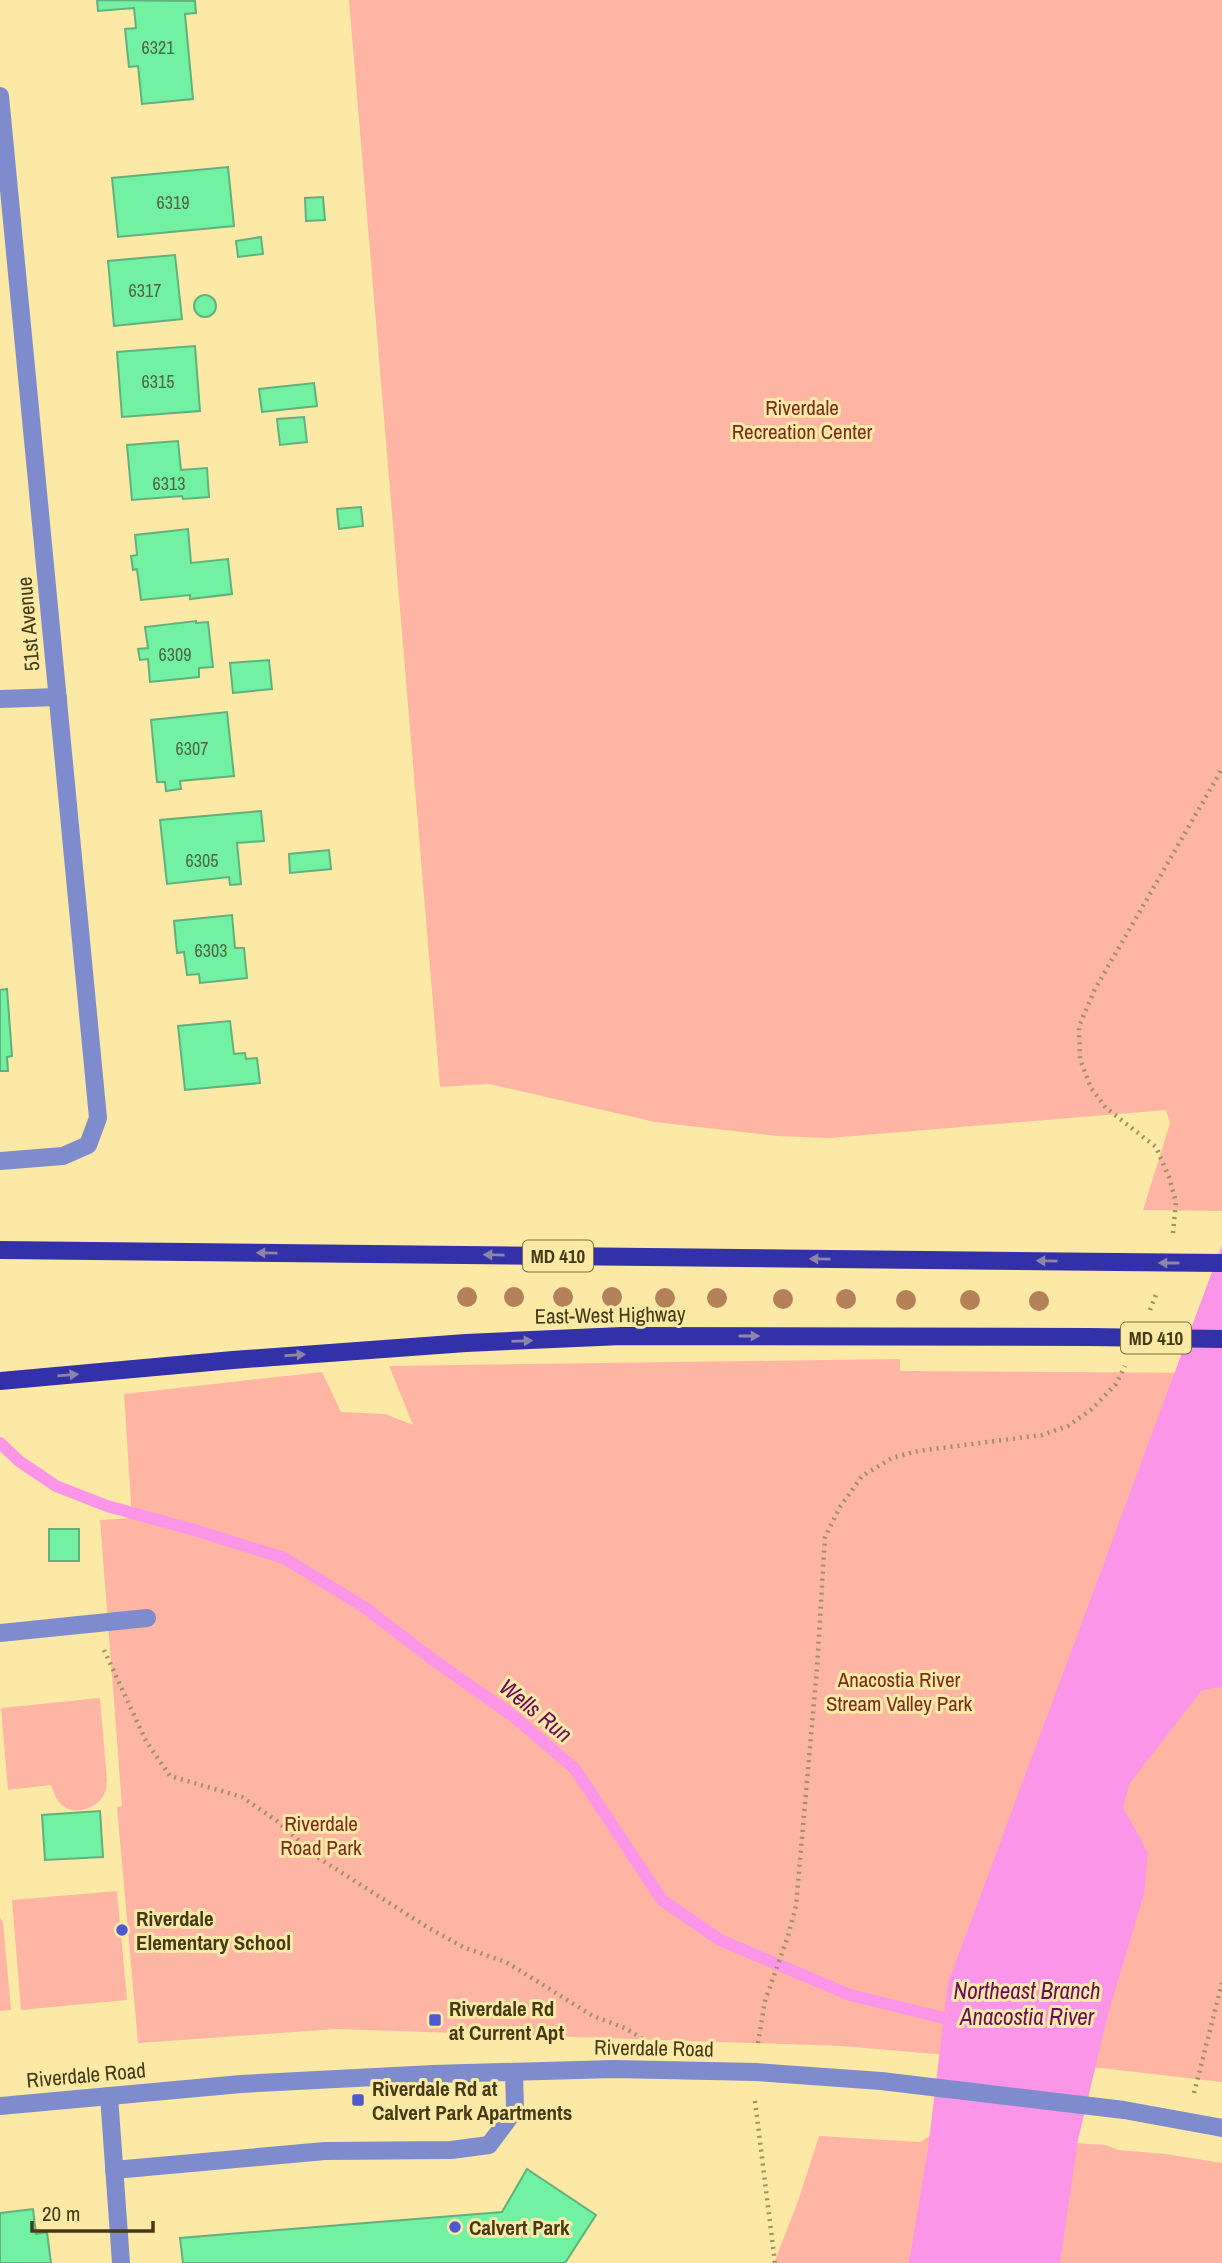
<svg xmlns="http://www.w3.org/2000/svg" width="1222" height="2263" viewBox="0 0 1222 2263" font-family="'Archivo Narrow',sans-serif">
<rect width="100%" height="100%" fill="#fce9a6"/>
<!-- green -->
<g fill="#ffb5a3">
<polygon points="349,0 1222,0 1222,1211 1143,1210 1170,1123 1166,1110 829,1138 778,1136 655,1122 489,1084 440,1087"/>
<polygon points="900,1359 900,1371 1222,1373 1222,2082 1110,2069 842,2046 336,2029 138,2043 117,1807 122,1806 100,1520 132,1518 124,1394 322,1372 341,1412 385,1414 413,1425 389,1366"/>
<path d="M100 1698 107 1781C106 1785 107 1789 105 1792 99 1808 75 1817 62 1805 56 1800 54 1793 51 1785L8 1790 1 1708Z"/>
<polygon points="117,1891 127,2000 21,2010 12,1900"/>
<polygon points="0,1918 3,1922 11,2010 0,2011"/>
<polygon points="933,2134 1106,2145 1118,2150 1166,2154 1222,2163 1222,2263 774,2263 798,2201 819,2136 920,2142"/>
</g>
<!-- water -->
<polygon fill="#fb95e7" points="1222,1245 1222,1687 1202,1690 1130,1783 1123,1807 1148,1853 1144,1894 1108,2014 1078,2140 1060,2263 909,2263 928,2149 948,1983"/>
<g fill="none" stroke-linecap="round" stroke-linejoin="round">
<!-- stream -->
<polyline stroke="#fb95e7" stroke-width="12" points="0,1443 19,1461 56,1486 107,1506 191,1529 284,1558 364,1607 432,1659 513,1716 575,1769 662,1900 720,1940 850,1995 944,2018 958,2024"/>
</g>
<!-- building -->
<g fill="#72f1a3" stroke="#61b07e" stroke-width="2">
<polygon points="97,0 195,1 196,13 185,14 193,99 142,104 138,66 129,67 125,29 136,28 134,8 98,11"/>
<polygon points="228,167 234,226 118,237 112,178"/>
<polygon points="323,197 325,220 306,221 305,198"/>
<polygon points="261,237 263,254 238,257 236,241"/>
<polygon points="175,255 182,319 114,326 108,261"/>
<circle cx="205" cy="306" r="11"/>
<polygon points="195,346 200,411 122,417 117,352"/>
<polygon points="314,383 317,406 262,412 259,389"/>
<polygon points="304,417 307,442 280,445 277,419"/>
<polygon points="178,441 181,470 207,468 209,497 183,499 182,496 132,500 127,445"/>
<polygon points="361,507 363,526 339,529 337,509"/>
<polygon points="188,529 191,563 228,559 232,594 190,599 190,595 141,600 137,569 133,570 131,556 137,555 135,535"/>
<polygon points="196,621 196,623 208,622 213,667 199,668 199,677 150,682 148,659 140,660 138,649 148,648 145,627"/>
<polygon points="269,660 272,689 233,693 230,663"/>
<polygon points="227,712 234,776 180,781 181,789 166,791 165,782 157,782 151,720"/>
<polygon points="261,811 264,841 237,843 241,884 230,885 229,877 167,884 160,820"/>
<polygon points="329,850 331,869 290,873 289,854"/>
<polygon points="232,915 235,948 244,948 247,978 200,983 199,974 187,975 184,952 177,953 174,921"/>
<polygon points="7,989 12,1056 7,1057 8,1071 0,1071 0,990"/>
<polygon points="230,1021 234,1054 245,1053 246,1059 257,1058 260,1083 185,1090 178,1026"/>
<rect x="49" y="1529" width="30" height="32"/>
<polygon points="100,1811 103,1857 45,1860 42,1815"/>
<polygon points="527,2169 596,2215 565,2263 183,2263 180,2238 502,2212"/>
<polygon points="33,2209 36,2234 47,2232 51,2263 0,2263 0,2213"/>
</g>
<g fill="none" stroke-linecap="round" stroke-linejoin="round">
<!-- path -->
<g stroke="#a0925e" stroke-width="4.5" stroke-dasharray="2 5" stroke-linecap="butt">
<polyline points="1173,1233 1176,1202 1169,1177 1156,1147 1106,1108 1091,1088 1080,1059 1079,1026 1095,989 1222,769"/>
<polyline points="1150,1310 1157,1292"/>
<polyline points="104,1650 146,1741 170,1776 242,1797 277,1821 317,1857 427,1927 465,1948 506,1962 593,2016 625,2028 643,2039"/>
<polyline points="758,2043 765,2001 788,1936 796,1906 817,1668 825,1537 840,1507 862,1476 892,1458 918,1451 1042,1435 1068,1426 1092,1409 1116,1384 1125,1366"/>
<polyline points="1194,2093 1222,1983"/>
<polyline points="755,2101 775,2263"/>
</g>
<!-- minor -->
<g stroke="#7e8bcc" stroke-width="18">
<polyline points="0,96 98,1118 88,1145 63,1156 0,1161"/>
<polyline points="0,699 58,697"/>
<polyline points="0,1633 147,1618"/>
<polyline points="109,2096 121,2263"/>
<polyline points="0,2106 241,2084 433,2074 614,2069 756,2072 881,2081 1124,2110 1222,2128"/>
<polyline points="114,2170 325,2151 451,2150 489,2145 515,2110 514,2072"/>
</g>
<!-- major -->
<g stroke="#3231a9" stroke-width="18">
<polyline points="0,1250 1116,1262"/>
<polyline points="0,1381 233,1360 466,1343 622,1336 1090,1337"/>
</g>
<!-- major-bridge -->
<g stroke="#3231a9" stroke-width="18">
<polyline points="1116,1262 1222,1263"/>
<polyline points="1090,1337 1222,1339"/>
</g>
</g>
<!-- trees -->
<g fill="#b48159">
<circle cx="467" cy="1297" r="10"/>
<circle cx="514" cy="1297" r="10"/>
<circle cx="563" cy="1297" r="10"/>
<circle cx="612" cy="1297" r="10"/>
<circle cx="665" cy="1298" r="10"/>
<circle cx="717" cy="1298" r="10"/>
<circle cx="783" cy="1299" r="10"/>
<circle cx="846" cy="1299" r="10"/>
<circle cx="906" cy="1300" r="10"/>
<circle cx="970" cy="1300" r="10"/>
<circle cx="1039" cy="1301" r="10"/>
</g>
<!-- one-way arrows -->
<defs><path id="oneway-solid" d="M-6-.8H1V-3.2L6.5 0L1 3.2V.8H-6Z" transform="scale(1.75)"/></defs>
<g fill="#8d84a8">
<use href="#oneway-solid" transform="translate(267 1253) rotate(-179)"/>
<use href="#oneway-solid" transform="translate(494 1255) rotate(-179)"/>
<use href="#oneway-solid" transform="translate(820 1259) rotate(-179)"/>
<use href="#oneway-solid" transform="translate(1047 1261) rotate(-179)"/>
<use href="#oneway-solid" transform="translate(1169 1263) rotate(-180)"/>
<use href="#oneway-solid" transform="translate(749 1336)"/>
<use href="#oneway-solid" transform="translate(522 1341) rotate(-2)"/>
<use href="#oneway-solid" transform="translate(295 1355) rotate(-4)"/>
<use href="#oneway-solid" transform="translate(68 1375) rotate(-5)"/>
</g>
<!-- markers -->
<g fill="#4e59ce" stroke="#fce9a6" stroke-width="2.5">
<circle cx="122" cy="1930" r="7"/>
<rect x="428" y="2013" width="14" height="14" rx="3.5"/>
<rect x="351" y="2093" width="14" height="14" rx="3.5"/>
<circle cx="455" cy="2227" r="7"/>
</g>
<g text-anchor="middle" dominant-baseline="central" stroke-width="6" stroke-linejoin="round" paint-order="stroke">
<!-- number labels -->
<g font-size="18" fill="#506839">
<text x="158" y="47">6321</text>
<text x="173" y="202">6319</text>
<text x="145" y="290">6317</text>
<text x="158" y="381">6315</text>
<text x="169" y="483">6313</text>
<text x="175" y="654">6309</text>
<text x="192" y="748">6307</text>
<text x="202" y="860">6305</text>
<text x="211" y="950">6303</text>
</g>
<!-- shield labels -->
<g fill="#fce9a6" stroke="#7b6e41" stroke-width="2">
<rect x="523" y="1240.5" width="70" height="31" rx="5"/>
<rect x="1121" y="1322.5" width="70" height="31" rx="5"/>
</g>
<g font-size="19" font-weight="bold" fill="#443a16">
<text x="558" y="1256">MD 410</text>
<text x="1156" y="1338">MD 410</text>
</g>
<!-- park labels -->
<g font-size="21" fill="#792c1a" stroke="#fce9a6">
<text x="802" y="407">Riverdale<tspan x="802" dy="24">Recreation Center</tspan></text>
<text x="899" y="1679">Anacostia River<tspan x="899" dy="24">Stream Valley Park</tspan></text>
<text x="321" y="1823">Riverdale<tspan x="321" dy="24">Road Park</tspan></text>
</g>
<!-- street labels -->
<g font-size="21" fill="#443a16" stroke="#fce9a6">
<text transform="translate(28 624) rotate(-95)">51st Avenue</text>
<text transform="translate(610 1315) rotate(-1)">East-West Highway</text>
<text transform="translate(654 2048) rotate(1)">Riverdale Road</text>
<text transform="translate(86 2075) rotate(-5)">Riverdale Road</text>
</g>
<!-- poi labels -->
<g font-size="21" font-weight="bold" fill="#443a16" stroke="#fce9a6" text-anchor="start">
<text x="136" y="1918">Riverdale<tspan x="136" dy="24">Elementary School</tspan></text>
<text x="449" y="2008">Riverdale Rd<tspan x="449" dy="24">at Current Apt</tspan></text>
<text x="372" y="2088">Riverdale Rd at<tspan x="372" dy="24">Calvert Park Apartments</tspan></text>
<text x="469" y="2227">Calvert Park</text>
</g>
<!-- water labels -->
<g font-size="23" font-style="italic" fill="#680c5d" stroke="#fce9a6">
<text transform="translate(536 1710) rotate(39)">Wells Run</text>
<text x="1027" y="1990">Northeast Branch<tspan x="1027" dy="26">Anacostia River</tspan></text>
</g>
</g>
<!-- scale -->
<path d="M32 2221v10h121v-10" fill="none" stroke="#443a16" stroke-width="3.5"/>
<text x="42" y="2221" font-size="21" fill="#443a16" stroke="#fce9a6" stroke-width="5" paint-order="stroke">20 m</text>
</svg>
